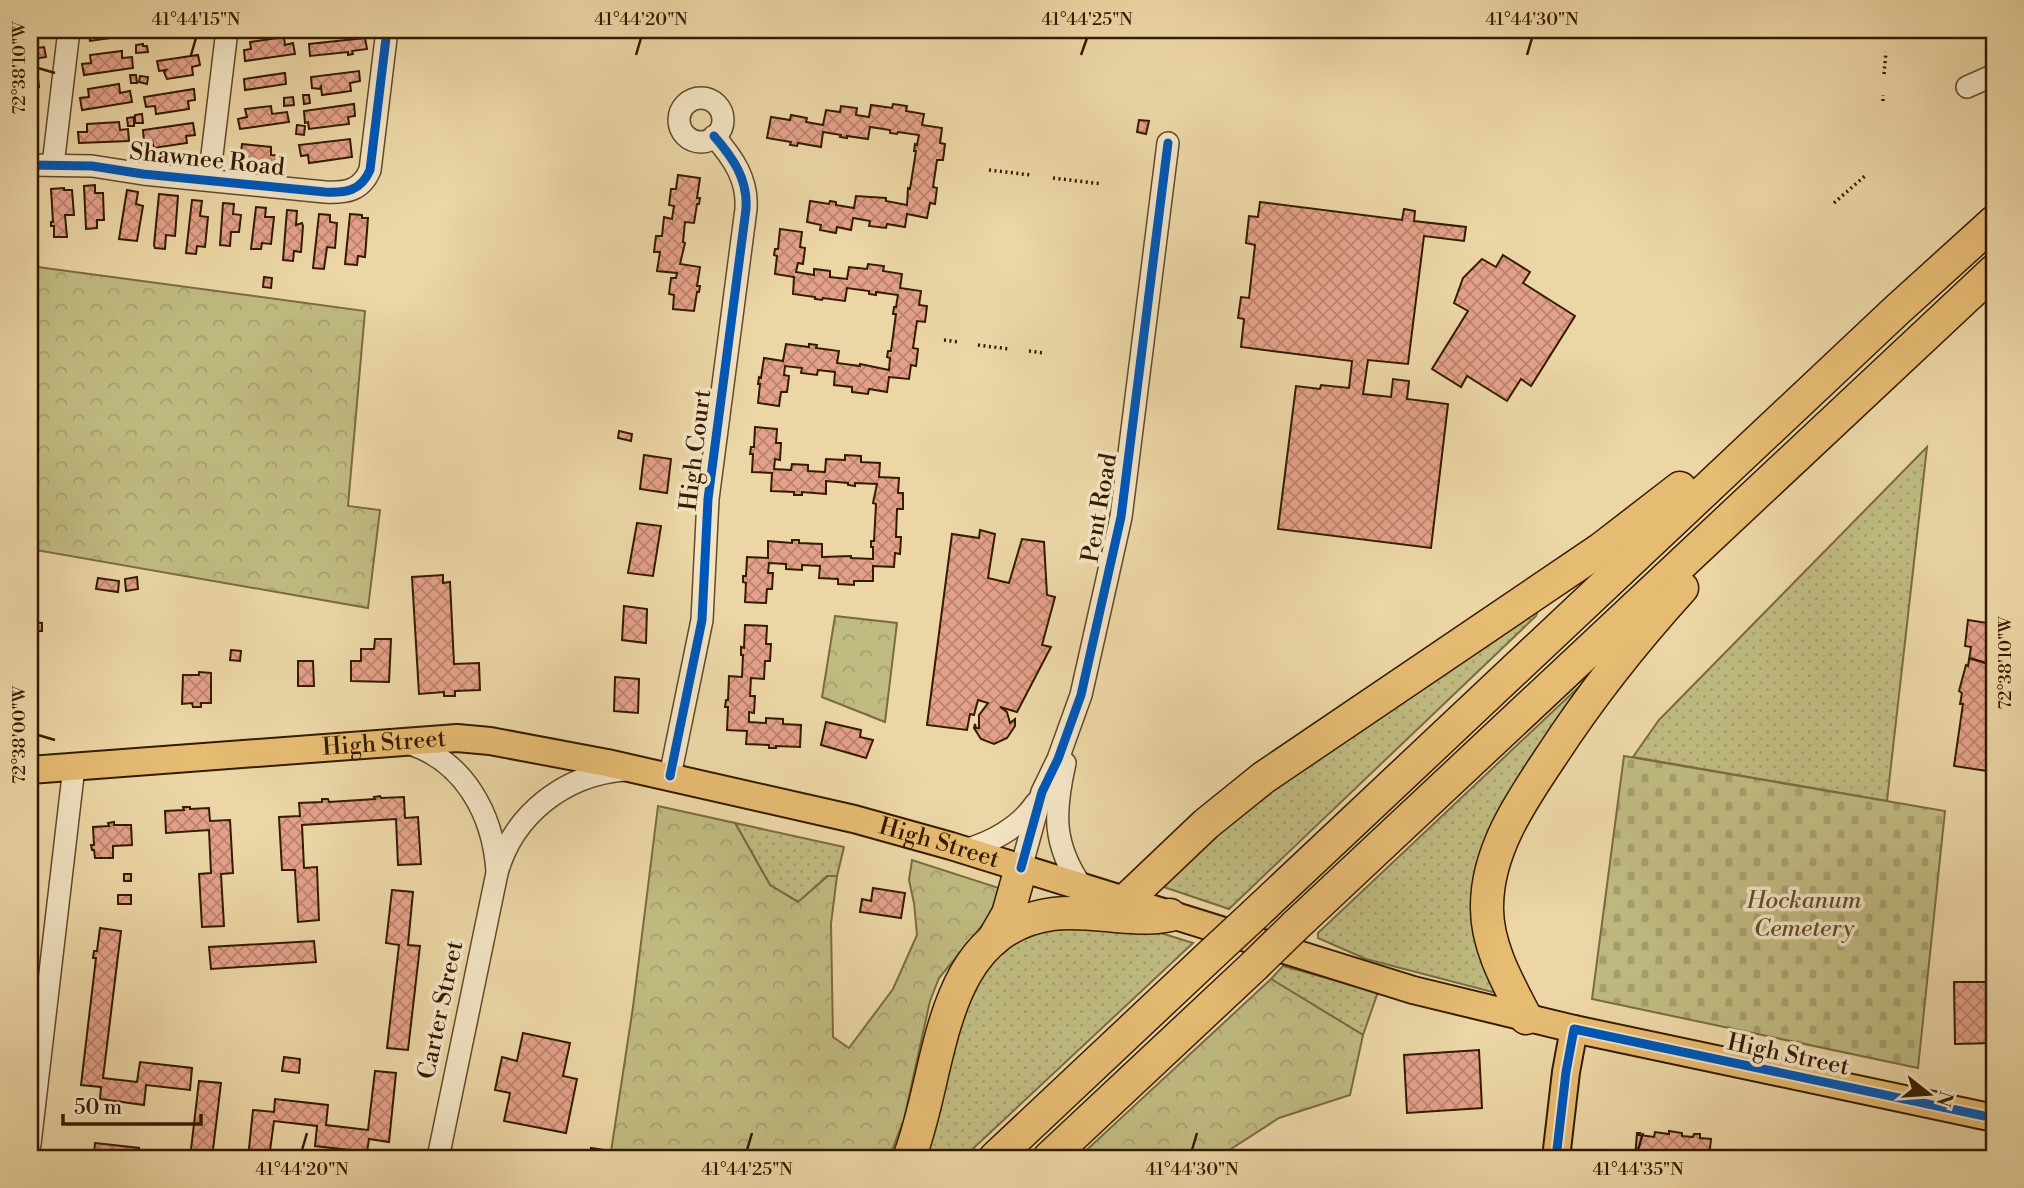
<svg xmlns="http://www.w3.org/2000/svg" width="2024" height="1188" viewBox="0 0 2024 1188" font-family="'Libre Bodoni',serif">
<defs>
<pattern id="grass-dots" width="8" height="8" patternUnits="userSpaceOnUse" patternTransform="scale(1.75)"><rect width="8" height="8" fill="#c0bb81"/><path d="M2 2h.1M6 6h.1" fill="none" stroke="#a6a06e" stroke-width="1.8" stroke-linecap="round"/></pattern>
<pattern id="forest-crowns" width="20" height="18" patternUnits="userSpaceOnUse" patternTransform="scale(1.75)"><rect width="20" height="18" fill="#c0bb81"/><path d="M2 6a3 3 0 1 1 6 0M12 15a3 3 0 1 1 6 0" fill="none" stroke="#a6a06e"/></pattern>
<pattern id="cemetery-stones" width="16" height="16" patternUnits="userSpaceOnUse" patternTransform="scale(1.75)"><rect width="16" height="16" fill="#c0bb81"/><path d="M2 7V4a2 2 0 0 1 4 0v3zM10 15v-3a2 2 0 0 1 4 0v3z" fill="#a6a06e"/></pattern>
<pattern id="building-cross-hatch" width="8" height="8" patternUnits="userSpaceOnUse" patternTransform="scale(1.75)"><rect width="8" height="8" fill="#e4a189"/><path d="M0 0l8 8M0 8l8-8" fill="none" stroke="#ba826e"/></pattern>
</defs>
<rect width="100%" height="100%" fill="#ecd6a5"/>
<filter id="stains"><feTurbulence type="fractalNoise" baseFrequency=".00286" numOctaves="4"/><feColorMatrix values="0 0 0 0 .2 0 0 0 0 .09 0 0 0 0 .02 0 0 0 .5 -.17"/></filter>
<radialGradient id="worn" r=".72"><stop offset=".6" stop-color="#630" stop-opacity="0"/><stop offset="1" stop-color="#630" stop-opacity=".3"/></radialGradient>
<!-- grass -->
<g fill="url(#grass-dots)" stroke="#7a6b41" stroke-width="2">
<polygon points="1927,447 1887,801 1633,757 1659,720"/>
<polygon points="1533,611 1537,613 1536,616 1229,909 1158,885 1257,789"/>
<polygon points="1584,682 1491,840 1500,994 1366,959 1318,938 1318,933"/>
<polygon points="735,823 844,847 837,876 827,876 799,902 770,885"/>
<path d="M1075 924 1148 929 1193 943 963 1158H919C928 1127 937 1097 946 1066 957 1030 965 987 993 959 1015 938 1046 929 1075 924Z"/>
<polygon points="1283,966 1378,992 1363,1035 1271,979"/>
</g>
<!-- forest -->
<g fill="url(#forest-crowns)" stroke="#7a6b41" stroke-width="2">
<polygon points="30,266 365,311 348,506 380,510 368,608 30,549"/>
<polygon points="835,616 897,623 885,722 822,697"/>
<polygon points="658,806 735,823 770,885 798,902 828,876 837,876 831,924 833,1037 849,1048 893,989 917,935 914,903 909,880 912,860 1005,890 985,922 939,978 930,1001 904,1119 889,1158 610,1158 633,1007"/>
<polygon points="1271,979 1363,1035 1350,1095 1279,1118 1217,1158 1078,1158"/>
</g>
<!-- cemetery -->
<polygon fill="url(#cemetery-stones)" stroke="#7a6b41" stroke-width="2" points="1624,756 1945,811 1918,1068 1592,999"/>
<!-- building -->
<g fill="url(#building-cross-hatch)" stroke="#341b01" stroke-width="2">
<polygon points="88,30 139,30 140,34 90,41"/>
<polygon points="161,30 203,30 203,32 162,37"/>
<polygon points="284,37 285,45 293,43 295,54 245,61 244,50 251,49 250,42"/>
<polygon points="365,38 367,49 352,51 353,54 348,55 348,52 310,56 309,44"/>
<polygon points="143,44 143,46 147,46 148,52 136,53 136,45"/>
<polygon points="44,47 46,57 34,59 36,67 30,68 30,49"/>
<polygon points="122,51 122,58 132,57 133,68 84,75 82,64 91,63 90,55"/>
<polygon points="198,55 200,65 192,67 193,75 167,79 164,72 166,70 159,71 157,61"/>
<polygon points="359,71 360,81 350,83 351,91 322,95 321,87 320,89 312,88 311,77"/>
<polygon points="285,73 286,84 245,90 244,79"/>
<polygon points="130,75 136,75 137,83 131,83"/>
<polygon points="140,76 148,77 147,84 139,82"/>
<polygon points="38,78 39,87 31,89 33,97 30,97 30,79"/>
<polygon points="119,84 120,93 130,91 132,102 82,110 80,98 89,97 88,89"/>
<polygon points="194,89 195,100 188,101 189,109 156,114 155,106 146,107 144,97"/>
<polygon points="303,95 309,95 310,103 304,104"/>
<polygon points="293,97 294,105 284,106 284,98"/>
<polygon points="354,104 355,116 348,117 349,124 309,129 308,122 305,123 304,111"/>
<polygon points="893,104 907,106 906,111 924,114 922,125 942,128 940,143 945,144 943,160 937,160 933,187 937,188 935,204 930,203 927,218 907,214 905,227 887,224 886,228 869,226 870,221 853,218 851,230 837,227 836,233 820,230 821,225 807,222 810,201 829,204 830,201 836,202 836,205 854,208 856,196 886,198 886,201 907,205 908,188 910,189 916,151 914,151 915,144 917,145 919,135 898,132 897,134 890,133 890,130 870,127 868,139 847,136 847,138 840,137 841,135 823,132 821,147 798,143 797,146 790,145 791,142 767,138 771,117 790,120 791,115 807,118 806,122 823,125 826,110 840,112 841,106 857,108 856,115 869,117 871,105 892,108"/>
<polygon points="271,106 272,114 287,112 289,122 240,129 238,119 247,117 245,109"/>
<polygon points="142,114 143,123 135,123 135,115"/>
<polygon points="134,117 134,126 128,126 127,118"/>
<polygon points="1139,120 1149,121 1146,134 1137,132"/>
<polygon points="119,122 120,130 128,129 129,141 79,143 78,132 87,132 87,124"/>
<polygon points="193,123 195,135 186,136 187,143 154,148 152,141 144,142 143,130"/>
<polygon points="297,125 305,126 304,135 296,134"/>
<polygon points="350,139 352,157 309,163 308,155 301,156 299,145"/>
<polygon points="242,144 271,147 271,155 283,156 282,168 232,162 233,151 241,152"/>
<polygon points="678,175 700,178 697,198 700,198 699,204 697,204 694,223 685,222 683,242 685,243 680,264 700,267 697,286 700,286 699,292 697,292 694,311 673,309 674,295 669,294 671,278 676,278 677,273 657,271 660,252 654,252 656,236 662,236 664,217 672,219 674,206 669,205 671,189 676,189"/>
<polygon points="95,185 95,193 103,193 104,220 97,220 97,228 86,229 84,186"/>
<polygon points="64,188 64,190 72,190 74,215 65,215 67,237 54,237 54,226 51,226 51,222 53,222 51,189"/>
<polygon points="127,190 138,192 136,204 143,206 137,241 119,239"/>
<polygon points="159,194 178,196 175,236 166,235 165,249 155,248 154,245"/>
<polygon points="192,200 202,201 200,216 208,217 205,247 197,246 196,254 186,253"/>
<polygon points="1260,202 1402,220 1404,209 1415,211 1414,221 1466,227 1464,241 1424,236 1408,364 1368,360 1363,394 1391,397 1393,379 1409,381 1407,399 1448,404 1431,548 1278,529 1296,386 1320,389 1321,385 1349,388 1352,361 1241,347 1244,319 1238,318 1241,297 1249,298 1255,245 1246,243 1249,216 1258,217"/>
<polygon points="223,203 234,204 233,214 241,215 239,232 231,232 230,246 220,245"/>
<polygon points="256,207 266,208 265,217 274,217 271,244 262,243 261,249 251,249"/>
<polygon points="287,210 297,211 296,225 302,223 303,226 301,252 294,251 293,261 283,260"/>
<polygon points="319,214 330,215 330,222 337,223 335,248 327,247 324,269 313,268"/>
<polygon points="350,214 362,215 362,218 368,218 365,257 358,256 357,265 345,264"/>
<polygon points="780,229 802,232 800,247 805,248 803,264 798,263 796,272 814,275 814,269 830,271 830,277 847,279 849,267 867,269 868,264 884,266 883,271 902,274 900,288 921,291 919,305 927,306 925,322 917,321 913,348 918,349 916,366 911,365 909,379 889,377 887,392 869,389 868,394 852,392 852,387 834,385 835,372 818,370 817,375 801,373 802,368 785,366 784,375 789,376 787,392 781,392 779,406 758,403 760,384 758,384 759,377 761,378 764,358 783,361 786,344 809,347 809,344 817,345 816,348 839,351 837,363 860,366 860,364 889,370 890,358 887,357 888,351 891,351 896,314 893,314 894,307 896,307 898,295 876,292 876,295 869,294 869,291 847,288 845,301 823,298 822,300 815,299 815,297 793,294 794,277 775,274 777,256 774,255 775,249 778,249"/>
<polygon points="1503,255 1530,272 1523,283 1575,316 1531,386 1521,379 1507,401 1467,376 1461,387 1432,369 1468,311 1454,303 1463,278 1482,259 1496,267"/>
<polygon points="264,277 272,278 271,288 263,287"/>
<polygon points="755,427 777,429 776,443 781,443 780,460 775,459 774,469 791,470 792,464 808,465 808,471 825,472 826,459 845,460 845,455 861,456 861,462 880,463 879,477 899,478 898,493 903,493 903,509 897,509 896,537 901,537 900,554 895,553 894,567 873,566 873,581 854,581 854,585 838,584 838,579 819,578 820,566 802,565 802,570 786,569 786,564 769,563 768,573 773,573 772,589 767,589 766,603 745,602 746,583 743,582 743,576 746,576 747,557 768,558 768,541 792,543 792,540 799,540 799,543 822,544 822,557 851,556 851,558 873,559 873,547 871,547 871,541 874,541 876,504 873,503 877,484 855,483 855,486 848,485 848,483 826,481 826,494 802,492 802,495 794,495 794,492 771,491 772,473 752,472 753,454 750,454 751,447 754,447"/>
<polygon points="619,431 632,434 631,441 618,438"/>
<polygon points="644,455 671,459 667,493 640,489"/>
<polygon points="637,523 661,526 653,576 628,573"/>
<polygon points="980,530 995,534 988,578 1009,583 1022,539 1044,542 1047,595 1055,597 1042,645 1051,647 1017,712 1000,707 1007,712 1010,723 1015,719 1015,726 1007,738 994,744 981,739 974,728 975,724 976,728 979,728 979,715 988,703 978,700 974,715 970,714 967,730 927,725 952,534 979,538"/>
<polygon points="443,575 443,583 450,582 454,664 479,663 480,690 455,691 455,696 444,696 444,692 419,694 412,577"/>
<polygon points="137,577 138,589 126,591 125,579"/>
<polygon points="98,578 119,581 118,592 96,589"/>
<polygon points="624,606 647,609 646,643 622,640"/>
<polygon points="1968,620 1994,624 1994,772 1954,766 1963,704 1960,704 1962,693 1959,691 1966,665 1968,666 1971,647 1965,646"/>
<polygon points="31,622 42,623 42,631 30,631"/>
<polygon points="745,625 767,626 766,644 771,644 770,661 765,661 764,679 751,678 750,696 755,696 754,713 749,712 749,722 766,723 766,718 783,719 783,724 801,725 800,747 776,746 776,748 769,748 769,745 746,744 747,731 727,730 728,707 725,707 726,700 728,700 729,676 742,677 743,655 741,655 741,647 744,648"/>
<polygon points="375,639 391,639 389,682 351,681 351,661 361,661 361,649 374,649"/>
<polygon points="231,650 241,651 240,661 230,660"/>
<polygon points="298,661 313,661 314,686 298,686"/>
<polygon points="199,672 211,673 211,703 201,703 201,707 193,707 192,703 182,704 183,675 199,675"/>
<polygon points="30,675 37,676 36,692 33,692 31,718"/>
<polygon points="615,677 639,679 638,713 614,711"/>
<polygon points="826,722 861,730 860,737 873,740 866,758 821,745"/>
<polygon points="380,796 381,798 404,797 405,818 418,817 421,864 398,865 396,819 302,825 304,868 317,867 319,920 298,922 295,870 282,870 279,817 300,816 299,803 322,802 322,799 328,799 329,802 375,799 374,797"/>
<polygon points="183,807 190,807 190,809 209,808 210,821 230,820 233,873 221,874 224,926 202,927 199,874 211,873 209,830 166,833 165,811 184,810"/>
<polygon points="114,822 114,825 131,825 132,845 113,846 113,858 95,858 94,850 92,850 91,845 94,845 93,827 109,826 108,823"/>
<rect x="124" y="874" width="7" height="7"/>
<polygon points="873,888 905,893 901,918 860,912 862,899 871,901"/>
<polygon points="392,890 413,892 408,945 420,946 408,1050 387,1048 399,945 386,943"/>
<rect x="118" y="895" width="13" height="9"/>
<polygon points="100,928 121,931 103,1078 137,1082 140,1062 192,1068 190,1090 146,1085 144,1105 100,1099 101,1087 81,1085 96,958 93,958 94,951 97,951"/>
<polygon points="314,941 316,962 211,969 209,947"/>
<polygon points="1954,982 1994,982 1994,1043 1955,1044"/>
<polygon points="523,1033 570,1043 563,1076 577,1079 566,1133 504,1121 510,1093 495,1090 502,1057 517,1061"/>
<polygon points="1479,1050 1482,1108 1407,1113 1404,1055"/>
<polygon points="284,1057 300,1059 299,1073 282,1071"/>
<polygon points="375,1071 396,1073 389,1142 369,1139 367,1152 315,1146 317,1126 274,1121 269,1158 248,1158 253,1110 274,1112 275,1099 328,1105 326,1125 368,1130"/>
<polygon points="199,1081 221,1083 212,1158 190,1158"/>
<polygon points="1669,1131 1682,1133 1682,1136 1693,1137 1694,1134 1700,1134 1700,1138 1711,1139 1709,1158 1635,1158 1637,1133 1640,1133 1639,1135 1654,1137 1655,1132 1669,1134"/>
<polygon points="95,1143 139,1148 138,1158 73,1158 73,1153 94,1155"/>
<polygon points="591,1148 605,1150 604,1158 590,1158"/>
</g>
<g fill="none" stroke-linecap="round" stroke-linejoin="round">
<!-- minor casing -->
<g stroke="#624a2a" stroke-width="24">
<g id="minor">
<polyline points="1967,87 1994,75"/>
<circle cx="701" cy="120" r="22"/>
<path d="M30 165 92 166 143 174 325 192C346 193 361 191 370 170L387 30"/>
<polyline points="53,165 69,30"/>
<polyline points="209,180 227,30"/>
<path d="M407 743C464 760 493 814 497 871"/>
<path d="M1065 763C1054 812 1052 844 1082 887"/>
<path d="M670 776 702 620 708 499 746 209C748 179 733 158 714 136"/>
<path d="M964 850C991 843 1020 827 1036 803"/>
<polyline points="1021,868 1042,792 1058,759 1081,695 1121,517 1168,143"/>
<polyline points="30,1144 74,767"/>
<path d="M438 1158 497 873C513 815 564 775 624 770"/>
</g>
</g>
<!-- major casing -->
<g stroke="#341b01" stroke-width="30">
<g id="major">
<path id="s1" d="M30 770 457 738 490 741 607 763 854 819 951 846 1413 990 1574 1029 1994 1118"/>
<polyline points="1556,1158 1566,1072 1574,1029"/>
</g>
</g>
<!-- highway casing -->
<g stroke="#341b01" stroke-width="35">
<g id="highway">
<polyline points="1125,901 1206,824 1263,778 1601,549 1680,488"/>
<polyline points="1255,914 1897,310 1994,222"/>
<polyline points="1295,926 1994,271"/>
<polyline points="993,940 1008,914 1021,868"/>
<path d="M1526 1018C1509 985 1487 947 1487 909 1486 852 1521 801 1552 755 1591 695 1634 641 1682 588"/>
<path d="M909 1158C943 1073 935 930 1053 914 1092 909 1130 923 1170 915"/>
<polyline points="995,1158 1213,953"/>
<polyline points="1049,1158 1254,966"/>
</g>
</g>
<!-- path -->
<g stroke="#341b01" stroke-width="3.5" stroke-dasharray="2 3.5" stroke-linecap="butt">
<polyline points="1884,74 1886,52"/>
<polyline points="1883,101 1883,95"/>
<polyline points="989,170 1031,175"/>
<polyline points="1053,178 1102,184"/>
<polyline points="1834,203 1866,175"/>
<polyline points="944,340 958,342"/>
<polyline points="978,345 1009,349"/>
<polyline points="1029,351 1044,353"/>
</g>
<!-- minor -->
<use href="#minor" stroke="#f3e4c4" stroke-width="21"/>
<!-- major -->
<use href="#major" stroke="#e6bb72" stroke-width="26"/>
<!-- highway -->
<use href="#highway" stroke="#e6bb72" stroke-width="32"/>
<!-- highway-bridge casing -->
<g stroke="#341b01" stroke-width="35" stroke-linecap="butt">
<g id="highway-bridge">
<polyline points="1213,953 1255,914"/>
<polyline points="1254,966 1295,926"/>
</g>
</g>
<!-- highway-bridge -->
<use href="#highway-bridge" stroke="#e6bb72" stroke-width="32"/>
<!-- cycleway casing -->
<g stroke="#f3e4c4" stroke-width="13">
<g id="cycleway">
<path d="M30 165 92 166 143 174 325 192C346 193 361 191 370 170L387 30"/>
<path d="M670 776 702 620 708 499 746 209C748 179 733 158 714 136"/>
<polyline points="1021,868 1042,792 1058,759 1081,695 1121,517 1168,143"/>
<polyline points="1556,1158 1566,1072 1574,1029 1994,1118"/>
</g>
</g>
<!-- cycleway -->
<use href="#cycleway" stroke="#0057b8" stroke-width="9"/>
</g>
<!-- ticks -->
<path fill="none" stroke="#341b01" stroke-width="2.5" d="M191 55 196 38M636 55 641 38M1081 55 1087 38M1527 55 1532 38M38 68 55 73M1969 658 1986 663M38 735 55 740M302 1150 307 1133M747 1150 752 1133M1192 1150 1197 1133M1638 1150 1643 1133"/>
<g text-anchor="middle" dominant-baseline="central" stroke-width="7" stroke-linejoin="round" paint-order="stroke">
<!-- street labels -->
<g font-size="24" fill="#341b01" stroke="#f3e4c4">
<text transform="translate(207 160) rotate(6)">Shawnee Road</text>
<text transform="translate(696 450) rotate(-83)">High Court</text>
<text transform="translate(1100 508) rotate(-80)">Pent Road</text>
<text stroke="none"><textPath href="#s1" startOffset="355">High Street</textPath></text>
<text stroke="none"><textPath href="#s1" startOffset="922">High Street</textPath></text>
<text transform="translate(441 1010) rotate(-78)">Carter Street</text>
<text transform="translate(1788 1055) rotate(12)">High Street</text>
</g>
<!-- park labels -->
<g font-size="24" font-style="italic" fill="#5e4b27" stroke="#f3e4c4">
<text x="1804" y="901">Hockanum<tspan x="1804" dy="28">Cemetery</tspan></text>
</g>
</g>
<!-- margin -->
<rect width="2024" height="1188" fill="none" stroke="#ecd6a5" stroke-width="77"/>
<!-- north arrow -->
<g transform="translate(1929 1094) rotate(107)" stroke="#f3e4c4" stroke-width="5" paint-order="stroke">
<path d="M0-5L12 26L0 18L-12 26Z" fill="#341b01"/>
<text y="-10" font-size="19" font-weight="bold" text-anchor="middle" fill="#341b01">N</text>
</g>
<!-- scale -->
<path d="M63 1114v10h138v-10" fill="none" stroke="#341b01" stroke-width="3.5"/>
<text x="74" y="1114" font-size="21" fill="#341b01" stroke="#f3e4c4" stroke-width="5" paint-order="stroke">50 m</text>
<rect x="38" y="38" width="1948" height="1112" fill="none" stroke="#341b01" stroke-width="2.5"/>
<g font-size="18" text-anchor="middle" fill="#341b01">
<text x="196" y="25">41°44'15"N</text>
<text x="641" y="25">41°44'20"N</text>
<text x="1087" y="25">41°44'25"N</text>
<text x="1532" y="25">41°44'30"N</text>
<text transform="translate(19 68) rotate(-90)" y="6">72°38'10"W</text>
<text transform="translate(2005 663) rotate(-90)" y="6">72°38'10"W</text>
<text transform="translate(19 735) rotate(-90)" y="6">72°38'00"W</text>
<text x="302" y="1175">41°44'20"N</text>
<text x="747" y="1175">41°44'25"N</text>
<text x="1192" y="1175">41°44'30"N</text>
<text x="1638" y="1175">41°44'35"N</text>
</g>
<rect width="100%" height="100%" filter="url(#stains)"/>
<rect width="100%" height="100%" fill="url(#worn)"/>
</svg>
